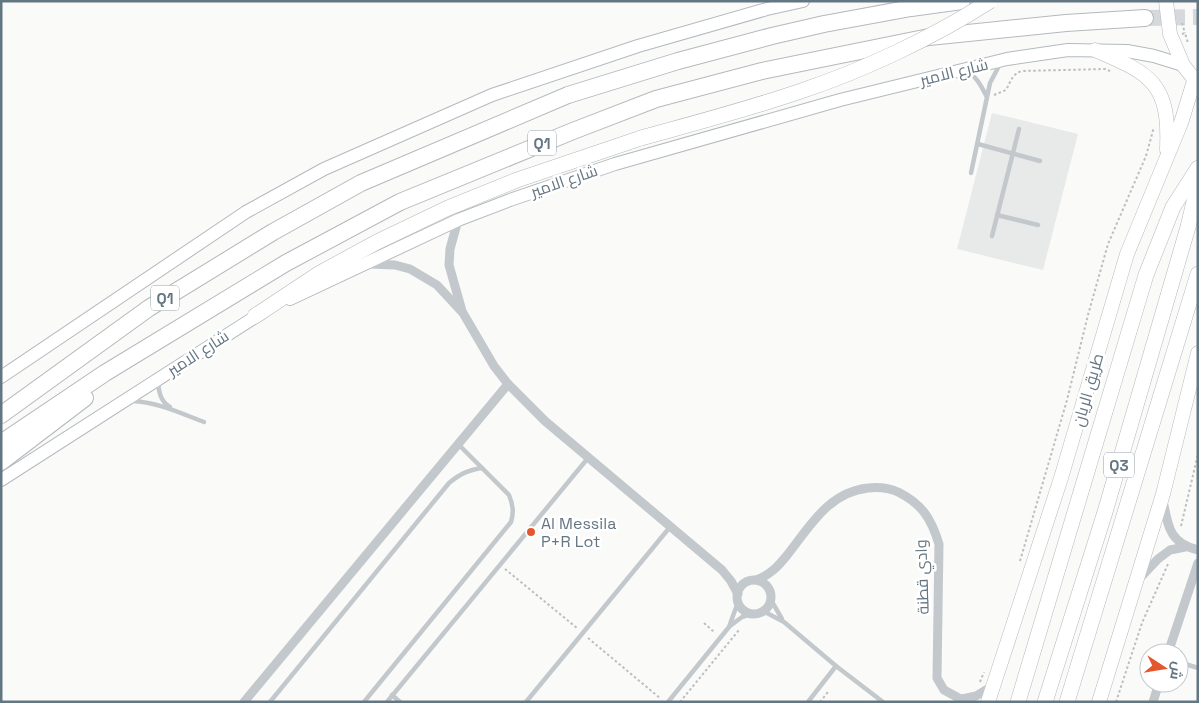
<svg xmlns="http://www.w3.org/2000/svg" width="1199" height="703" viewBox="0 0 1199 703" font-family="'Space Grotesk',Cairo,sans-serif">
<rect width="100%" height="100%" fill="#fafaf8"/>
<!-- built -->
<polygon fill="#e8e9e9" points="992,113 1078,134 1043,270 957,249"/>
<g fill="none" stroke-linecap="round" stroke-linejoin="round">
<!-- motorway-tunnel -->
<polyline stroke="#d5d9db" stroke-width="16" stroke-dasharray="16 8" stroke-linecap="butt" points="1145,18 1198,17"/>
<!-- secondary casing -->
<g stroke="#b3babf" stroke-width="14">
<g id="secondary">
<polyline points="290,299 458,220 510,200 615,164 840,100 1007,59 1068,50 1127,51 1154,56 1183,65"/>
<polyline points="1,377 246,212 324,169 492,95 638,46 767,9 803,1"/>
<polyline points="1,480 263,312"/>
</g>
</g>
<!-- primary casing -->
<g stroke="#b5babe" stroke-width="15">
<g id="primary">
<polyline points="1166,1 1170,34 1183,65 1198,84"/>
<path d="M1095 50C1152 74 1170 84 1167 150"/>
<polyline points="988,702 1061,478 1127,254 1181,123 1194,81"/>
<polyline points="1099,702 1163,494 1198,353"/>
</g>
</g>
<!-- trunk casing -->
<g stroke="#b4b9bd" stroke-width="16">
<g id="trunk">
<polyline points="255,316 320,273 377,242 448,208 517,180 641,138"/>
<polyline points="1018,702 1146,275 1173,207 1198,168"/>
<polyline points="1045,702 1105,512 1188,227 1198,185"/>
<polyline points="1067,702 1198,274"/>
</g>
</g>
<!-- motorway casing -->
<g stroke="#b4b9bd" stroke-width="18">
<g id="motorway">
<polyline points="1,415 149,308 273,232 361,183 568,95 678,61 772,36 824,24 911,8 962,1"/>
<polyline points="1,443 105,373 286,263 400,202 573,131 656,99 762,71 929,37 1066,23 1145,18"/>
<polyline points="1,462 85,398"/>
</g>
</g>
<!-- path -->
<g stroke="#bbbfc2" stroke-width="2" stroke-dasharray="2.5 2.5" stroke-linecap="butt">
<polyline points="1182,23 1185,33"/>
<polyline points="1182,34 1185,33 1188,43"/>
<path d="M994 95 1006 90C1011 81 1012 74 1022 71L1105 69 1110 71"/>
<polyline points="1181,526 1198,454"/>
<polyline points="1020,561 1067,400 1088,315 1108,244 1146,156 1154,127"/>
<polyline points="505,569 577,628"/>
<polyline points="704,623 714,632"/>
<polyline points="588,638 661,699"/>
<polyline points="980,682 984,672"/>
<polyline points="680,702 739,630"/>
<polyline points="820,702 828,692"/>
<polyline points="1116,702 1142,623 1168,564"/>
</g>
<!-- service -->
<g stroke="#c3c8cc" stroke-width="4.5">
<path d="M967 72C977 76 982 88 987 97"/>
<polyline points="978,144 1040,161"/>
<polyline points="971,173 990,83 1000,64"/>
<polyline points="997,215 1038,225"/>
<polyline points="992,236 1019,129"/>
<path d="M158 382C159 392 160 401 170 407"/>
<path d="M132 401C157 402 180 413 204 422"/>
<polyline points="771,600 782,619"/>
<polyline points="763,611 784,622 836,666 883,702"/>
<polyline points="730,626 742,617 751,614"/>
<polyline points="1179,662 1198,668"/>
<polyline points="392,695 400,702"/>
<path d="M270 702 449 483C460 474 468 470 482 468"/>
<path d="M364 702 511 522C514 512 513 505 509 495L458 444"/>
<polyline points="387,702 588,458"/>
<polyline points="526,702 670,527"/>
<polyline points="668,702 729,627 738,602"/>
<polyline points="808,702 836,666"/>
</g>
<!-- minor -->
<g stroke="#c3c8cc" stroke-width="9">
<polyline points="458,220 450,249 449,265 462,311"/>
<polyline points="368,264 395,265 410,269 437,285 463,313 494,366 508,384 545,421 722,570 731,581 738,594"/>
<path d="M1163 500C1168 526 1169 543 1198 550"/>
<polyline points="1140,578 1158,559 1170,550 1185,547"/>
<path d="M756 580C771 575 779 565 788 554 810 526 829 492 868 488 877 487 889 488 898 492 922 504 931 518 939 544L937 678 944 690 966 702"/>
<circle cx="754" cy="597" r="17"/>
<polyline points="1168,653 1198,563"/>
<polyline points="962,699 976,696 994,685"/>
<polyline points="244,702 508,384"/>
<polyline points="1153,702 1159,683"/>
</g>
<!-- secondary -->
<use href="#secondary" stroke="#fff" stroke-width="12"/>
<!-- primary -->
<use href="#primary" stroke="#fff" stroke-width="14"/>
<!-- trunk -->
<use href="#trunk" stroke="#fff" stroke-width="15"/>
<!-- motorway -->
<use href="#motorway" stroke="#fff" stroke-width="16"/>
<!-- trunk-bridge casing -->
<g stroke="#b4b9bd" stroke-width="16" stroke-linecap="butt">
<path id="trunk-bridge" d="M641 138C695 123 749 109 801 91 864 70 934 37 990 1"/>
</g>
<!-- trunk-bridge -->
<use href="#trunk-bridge" stroke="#fff" stroke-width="15"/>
</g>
<!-- markers -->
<circle fill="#e4572e" stroke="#fff" stroke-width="2" cx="531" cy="532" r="5"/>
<g text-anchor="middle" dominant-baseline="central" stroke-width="5" stroke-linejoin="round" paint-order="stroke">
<!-- shield labels -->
<g fill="#fff" stroke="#939fa8" stroke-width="1">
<rect x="528" y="130.5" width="28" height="25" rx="4"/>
<rect x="151" y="285.5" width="28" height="25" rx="4"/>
<rect x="1104" y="452.5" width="30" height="25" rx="4"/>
</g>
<g font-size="15" font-weight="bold" fill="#657683">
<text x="542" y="143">Q1</text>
<text x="165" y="298">Q1</text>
<text x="1119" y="465">Q3</text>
</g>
<!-- street labels -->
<g font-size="16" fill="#657683" stroke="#fff">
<text transform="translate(954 72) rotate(-14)">شارع الامير</text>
<text transform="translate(564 181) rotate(-19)">شارع الامير</text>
<text transform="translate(198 353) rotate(-33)">شارع الامير</text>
<text transform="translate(1088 390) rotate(-74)">طريق الريان</text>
<text transform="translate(922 577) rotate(-92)">وادي قطنة</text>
</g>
<!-- poi labels -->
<g font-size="16" fill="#657683" stroke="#fff" text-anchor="start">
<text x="541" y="523">Al Messila<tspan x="541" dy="18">P+R Lot</tspan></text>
</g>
</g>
<!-- border -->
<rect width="1199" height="703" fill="none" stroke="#657683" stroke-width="5"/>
<!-- north arrow -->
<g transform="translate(1164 668) rotate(102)"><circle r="24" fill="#ffffff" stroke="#c1c8cd"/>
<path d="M0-4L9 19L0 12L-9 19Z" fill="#e4572e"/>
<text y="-8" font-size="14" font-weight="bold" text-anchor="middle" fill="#657683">ش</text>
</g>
</svg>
